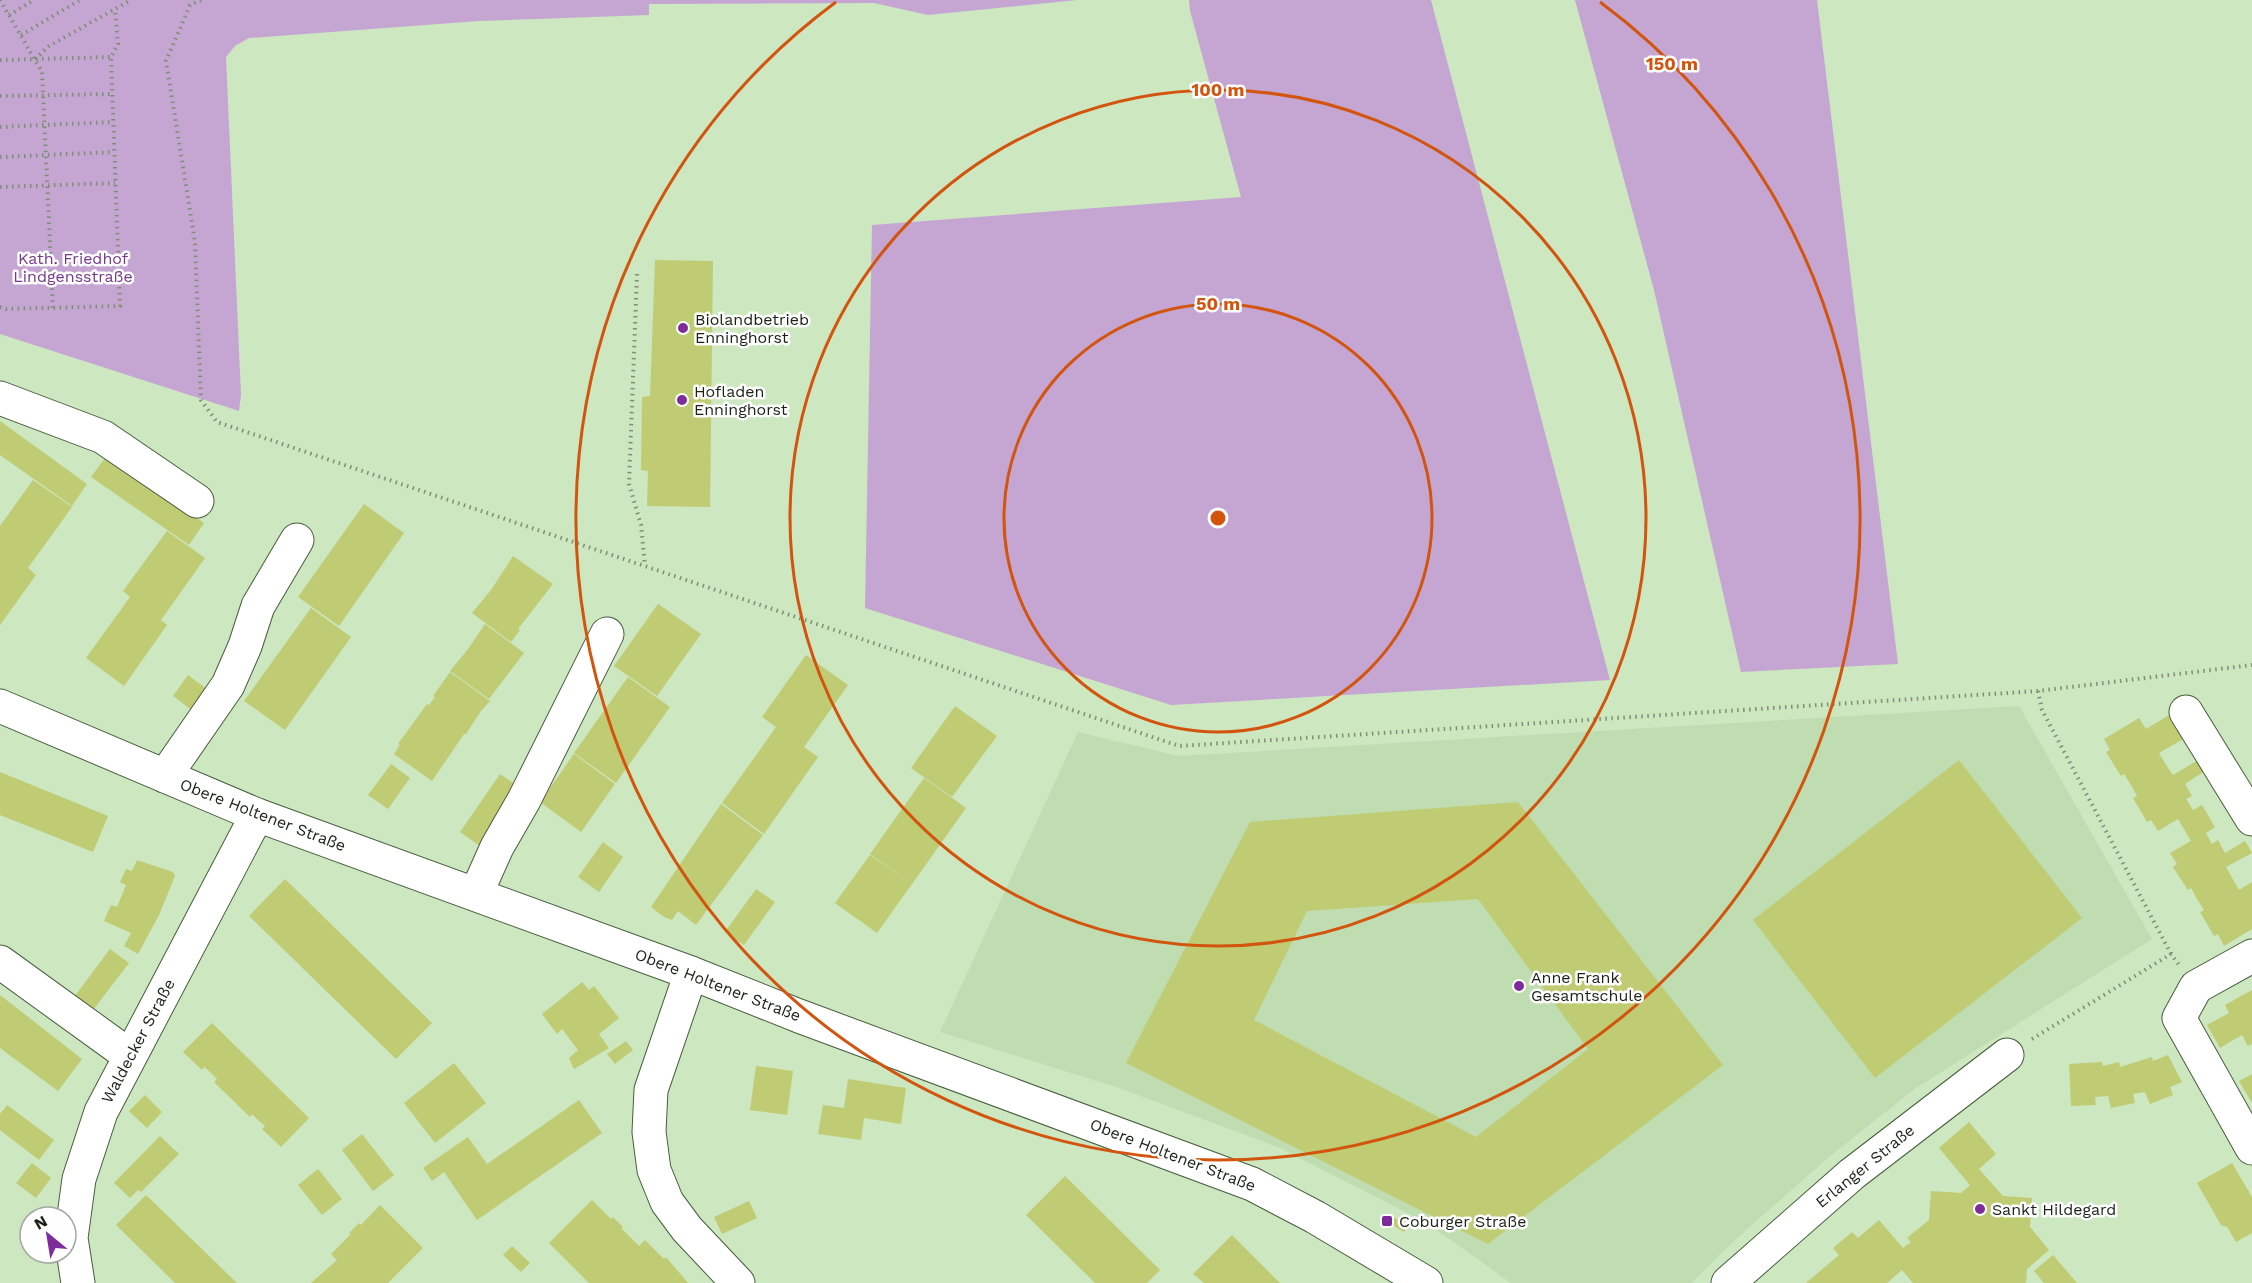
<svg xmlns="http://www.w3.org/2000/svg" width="2252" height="1283" viewBox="0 0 2252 1283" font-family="'Work Sans',sans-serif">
<rect width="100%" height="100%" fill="#cde7c1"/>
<!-- built -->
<polygon fill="#bfddb1" points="2019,706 2152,939 1916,1088 1830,1156 1735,1240 1691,1283 1511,1283 1427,1223 1278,1147 1116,1087 940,1032 1078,732 1178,756"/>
<!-- green -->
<g fill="#c5a6d3">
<polygon points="0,0 1077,0 928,15 874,3 649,4 649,15 479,21 249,38 235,46 226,57 241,395 239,411 0,334"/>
<polygon points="1189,0 1431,0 1610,680 1171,705 865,608 872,225 1241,197 1190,11"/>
<polygon points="1575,0 1817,0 1898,664 1741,672 1654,290"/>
</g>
<!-- building -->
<g fill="#bfcc74" fill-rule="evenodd">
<polygon points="655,260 713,261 710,507 647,506 648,471 641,470 642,397 650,396"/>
<polygon points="0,421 87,484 72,506 0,455"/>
<polygon points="107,455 204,523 189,545 91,477"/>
<polygon points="33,480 72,507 28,568 36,575 0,625 0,526"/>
<polygon points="364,504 404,533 339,626 298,597"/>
<polygon points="167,531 205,558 161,620 167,625 124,686 86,658 130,597 123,591"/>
<polygon points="513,556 553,584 518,629 520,630 511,642 472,613 491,590"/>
<polygon points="658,604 701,634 657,696 614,666"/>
<polygon points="311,608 351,637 285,730 244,701"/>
<polygon points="485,624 524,653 489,699 450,671 468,649"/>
<polygon points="806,655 848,685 804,747 818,757 764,834 722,803 776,727 762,717"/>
<polygon points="450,672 490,701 481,711 466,734 464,734 432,781 394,754 400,745 398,744 427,704 429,705 435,697 433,696"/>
<polygon points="188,675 208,690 193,711 173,696"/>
<polygon points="628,677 670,707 616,783 574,753"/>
<polygon points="955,706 997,736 952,797 911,768"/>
<polygon points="2171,714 2185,738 2159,753 2166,765 2173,775 2198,760 2205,771 2185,784 2192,796 2186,799 2193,810 2202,805 2215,827 2206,833 2212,844 2218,840 2225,853 2245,841 2252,853 2226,867 2239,890 2252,882 2252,929 2224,946 2218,934 2214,936 2200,912 2204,910 2197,899 2191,888 2188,890 2173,867 2177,864 2170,853 2191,841 2178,819 2158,831 2151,820 2147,822 2133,798 2137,796 2131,785 2124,774 2121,776 2106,752 2110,750 2104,739 2139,718 2146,729"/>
<polygon points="574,754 615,784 581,832 540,802"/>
<polygon points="1959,760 2082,918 1875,1078 1753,920"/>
<polygon points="391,764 410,778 388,809 368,795"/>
<polygon points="0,772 108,816 93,852 0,815"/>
<polygon points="500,774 521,788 480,846 460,832"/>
<polygon points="924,778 966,808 912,884 870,854"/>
<path d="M1518 802 1723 1065 1488 1244 1126 1063 1250 822ZM1478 899 1588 1049 1476 1137 1254 1020 1307 911Z"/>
<polygon points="721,804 763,835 696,925 678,911 672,920 664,917 651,907"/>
<polygon points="603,842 623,857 599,892 578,877"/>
<polygon points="870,855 912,884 877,933 835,903"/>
<polygon points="137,860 173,872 175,876 159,915 138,954 124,946 131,933 104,921 111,905 117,907 126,885 120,882 126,869 132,871"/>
<polygon points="285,879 432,1023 396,1059 249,916"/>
<polygon points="756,889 775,902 744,945 725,932"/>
<polygon points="110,949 129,963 90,1014 72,1000"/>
<polygon points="582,982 589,990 594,986 619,1018 599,1034 609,1048 574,1069 569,1058 578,1050 562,1029 557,1034 542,1014"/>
<polygon points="2252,990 2252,1044 2248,1046 2242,1035 2220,1048 2207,1025 2229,1013 2225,1005"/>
<polygon points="0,995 82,1059 58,1091 0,1048"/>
<polygon points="212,1023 309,1118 281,1147 262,1129 265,1126 258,1120 252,1114 250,1117 214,1082 217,1079 210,1072 204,1067 202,1070 183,1052"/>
<polygon points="626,1041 633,1050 615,1064 607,1054"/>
<polygon points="2168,1055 2182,1082 2170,1087 2173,1095 2150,1104 2145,1092 2133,1094 2135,1103 2111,1108 2108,1096 2095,1097 2096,1105 2071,1106 2069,1064 2102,1062 2103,1066 2119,1062 2120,1067 2152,1057 2153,1061"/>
<polygon points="454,1063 486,1103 435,1143 404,1103"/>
<polygon points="756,1066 793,1071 787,1115 750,1110"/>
<polygon points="2252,1074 2252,1103 2239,1081"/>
<polygon points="848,1079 906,1088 901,1124 864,1118 861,1140 818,1134 823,1105 844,1108"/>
<polygon points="145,1095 162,1112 147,1128 129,1111"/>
<polygon points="579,1100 602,1133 477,1220 444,1172 432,1181 423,1168 468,1137 487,1164"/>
<polygon points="7,1105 54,1140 39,1160 0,1130 0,1114"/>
<polygon points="1969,1122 1996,1154 1979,1169 2003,1196 2032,1198 2030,1227 2049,1250 2027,1269 2026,1283 1913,1283 1902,1270 1887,1283 1806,1283 1839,1255 1833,1248 1852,1232 1858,1238 1879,1220 1903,1248 1911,1242 1907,1238 1929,1220 1931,1191 1961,1193 1970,1185 1939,1148"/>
<polygon points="362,1134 394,1175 373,1191 342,1150"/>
<polygon points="160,1136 179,1154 141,1192 138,1190 130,1198 114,1183"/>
<polygon points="32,1163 51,1178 36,1198 16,1183"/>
<polygon points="2232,1163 2252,1197 2252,1233 2236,1242 2227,1227 2221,1225 2197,1183"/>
<polygon points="318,1169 342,1199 322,1215 298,1185"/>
<polygon points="1065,1176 1160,1270 1147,1283 1095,1283 1026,1215"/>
<polygon points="146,1195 237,1283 175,1283 116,1225"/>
<polygon points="592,1200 611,1219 613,1217 623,1227 621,1228 639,1246 645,1240 664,1259 666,1257 688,1283 589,1283 549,1243"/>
<polygon points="749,1201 757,1218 722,1234 714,1217"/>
<polygon points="380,1205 423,1248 388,1283 311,1283 337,1260 331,1254 351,1234 349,1233 359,1223 361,1225"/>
<polygon points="1393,1217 1408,1226 1404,1232 1389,1223"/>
<polygon points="1232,1235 1280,1283 1204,1283 1197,1277 1193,1274"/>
<polygon points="512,1246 530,1263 521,1272 503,1255"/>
<polygon points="2053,1255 2077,1283 2044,1283 2034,1271"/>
</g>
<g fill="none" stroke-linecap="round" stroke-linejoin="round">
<!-- minor casing -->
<g stroke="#475d3d" stroke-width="35">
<g id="minor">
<polyline points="0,398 103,437 197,501"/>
<polyline points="0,706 257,815 691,973 799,1016 1252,1184 1315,1217 1426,1283"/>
<polyline points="2186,712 2252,819"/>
<polyline points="165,776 228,685 245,646 258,606 297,540"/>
<polyline points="476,894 497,847 524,800 607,634"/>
<polyline points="2252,956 2196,987 2179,1018 2252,1148"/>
<polyline points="0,962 130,1056"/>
<polyline points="691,973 651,1090 649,1132 654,1170 667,1202 687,1229 738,1283"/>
<polyline points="78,1283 71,1238 79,1179 101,1112 257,815"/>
<polyline points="1728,1283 1852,1174 2007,1055"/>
</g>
</g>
<!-- path -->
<g stroke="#7d8f75" stroke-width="4" stroke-dasharray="1.5 4.5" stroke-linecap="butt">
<polyline points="0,0 42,72 53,309"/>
<polyline points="201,0 190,5 166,61 195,242 201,400 217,422 1179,746 2038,691 2252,665"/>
<polyline points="9,15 34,0"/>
<polyline points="21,35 80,0"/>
<polyline points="35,59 49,46 131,0"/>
<polyline points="0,60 111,57"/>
<polyline points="0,96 112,94"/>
<polyline points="0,127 113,122"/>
<polyline points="0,157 114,152"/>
<polyline points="0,187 115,183"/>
<polyline points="637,274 629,484 641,525 645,566"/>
<polyline points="0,307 6,309 120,306 111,57 118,44 115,9"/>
<polyline points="2038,691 2042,710 2171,954"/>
<polyline points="2032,1039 2171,954 2179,965"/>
</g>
<!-- minor -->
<use href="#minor" stroke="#fff" stroke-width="33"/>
</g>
<!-- distance rings -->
<g fill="none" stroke="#d3540d" stroke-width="3">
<circle cx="1218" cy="518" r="214"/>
<circle cx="1218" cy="518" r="428"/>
<path d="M1600 2A642 642 0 1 1 836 2"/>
</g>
<!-- markers -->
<g fill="#7e2b9b" stroke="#fefefe" stroke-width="2">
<circle cx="683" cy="328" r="6"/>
<circle cx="682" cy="400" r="6"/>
<circle cx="1519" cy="986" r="6"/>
<circle cx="1980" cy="1209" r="6"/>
<rect x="1381" y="1215" width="12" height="12" rx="3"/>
</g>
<g text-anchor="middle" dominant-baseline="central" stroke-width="5" stroke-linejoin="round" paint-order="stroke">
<!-- park labels -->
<g font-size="16" fill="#76388d" stroke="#fefefe">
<text x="73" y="258">Kath. Friedhof<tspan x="73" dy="18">Lindgensstraße</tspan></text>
</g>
<!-- poi labels -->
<g font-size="16" fill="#1a2316" stroke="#fefefe" text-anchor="start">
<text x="695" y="319">Biolandbetrieb<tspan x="695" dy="18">Enninghorst</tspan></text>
<text x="694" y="391">Hofladen<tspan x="694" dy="18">Enninghorst</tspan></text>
<text x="1531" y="977">Anne Frank<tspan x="1531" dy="18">Gesamtschule</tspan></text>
<text x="1992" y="1209">Sankt Hildegard</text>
<text x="1399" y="1221">Coburger Straße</text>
</g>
<!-- street labels -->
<g font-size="16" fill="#1a2316" stroke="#fefefe">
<text transform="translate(263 815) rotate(21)">Obere Holtener Straße</text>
<text transform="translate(718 985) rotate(21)">Obere Holtener Straße</text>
<text transform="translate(138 1041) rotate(-62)">Waldecker Straße</text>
<text transform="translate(1173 1155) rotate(21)">Obere Holtener Straße</text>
<text transform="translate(1865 1166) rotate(-39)">Erlanger Straße</text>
</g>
</g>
<circle cx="1218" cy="518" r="9" fill="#d3540d" stroke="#fefefe" stroke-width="3"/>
<g font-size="18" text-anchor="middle" font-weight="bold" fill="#d3540d" stroke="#fefefe" stroke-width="5" stroke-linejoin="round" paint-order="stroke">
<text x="1672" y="70">150 m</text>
<text x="1218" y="96">100 m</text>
<text x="1218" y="310">50 m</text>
</g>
<!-- north arrow -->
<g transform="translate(48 1235) rotate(330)"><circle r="28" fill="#fefefe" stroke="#a3a6a1" stroke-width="1.5"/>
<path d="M0-4.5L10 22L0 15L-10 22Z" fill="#7e2b9b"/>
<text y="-9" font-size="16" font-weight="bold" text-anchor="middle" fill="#1a2316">N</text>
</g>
</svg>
